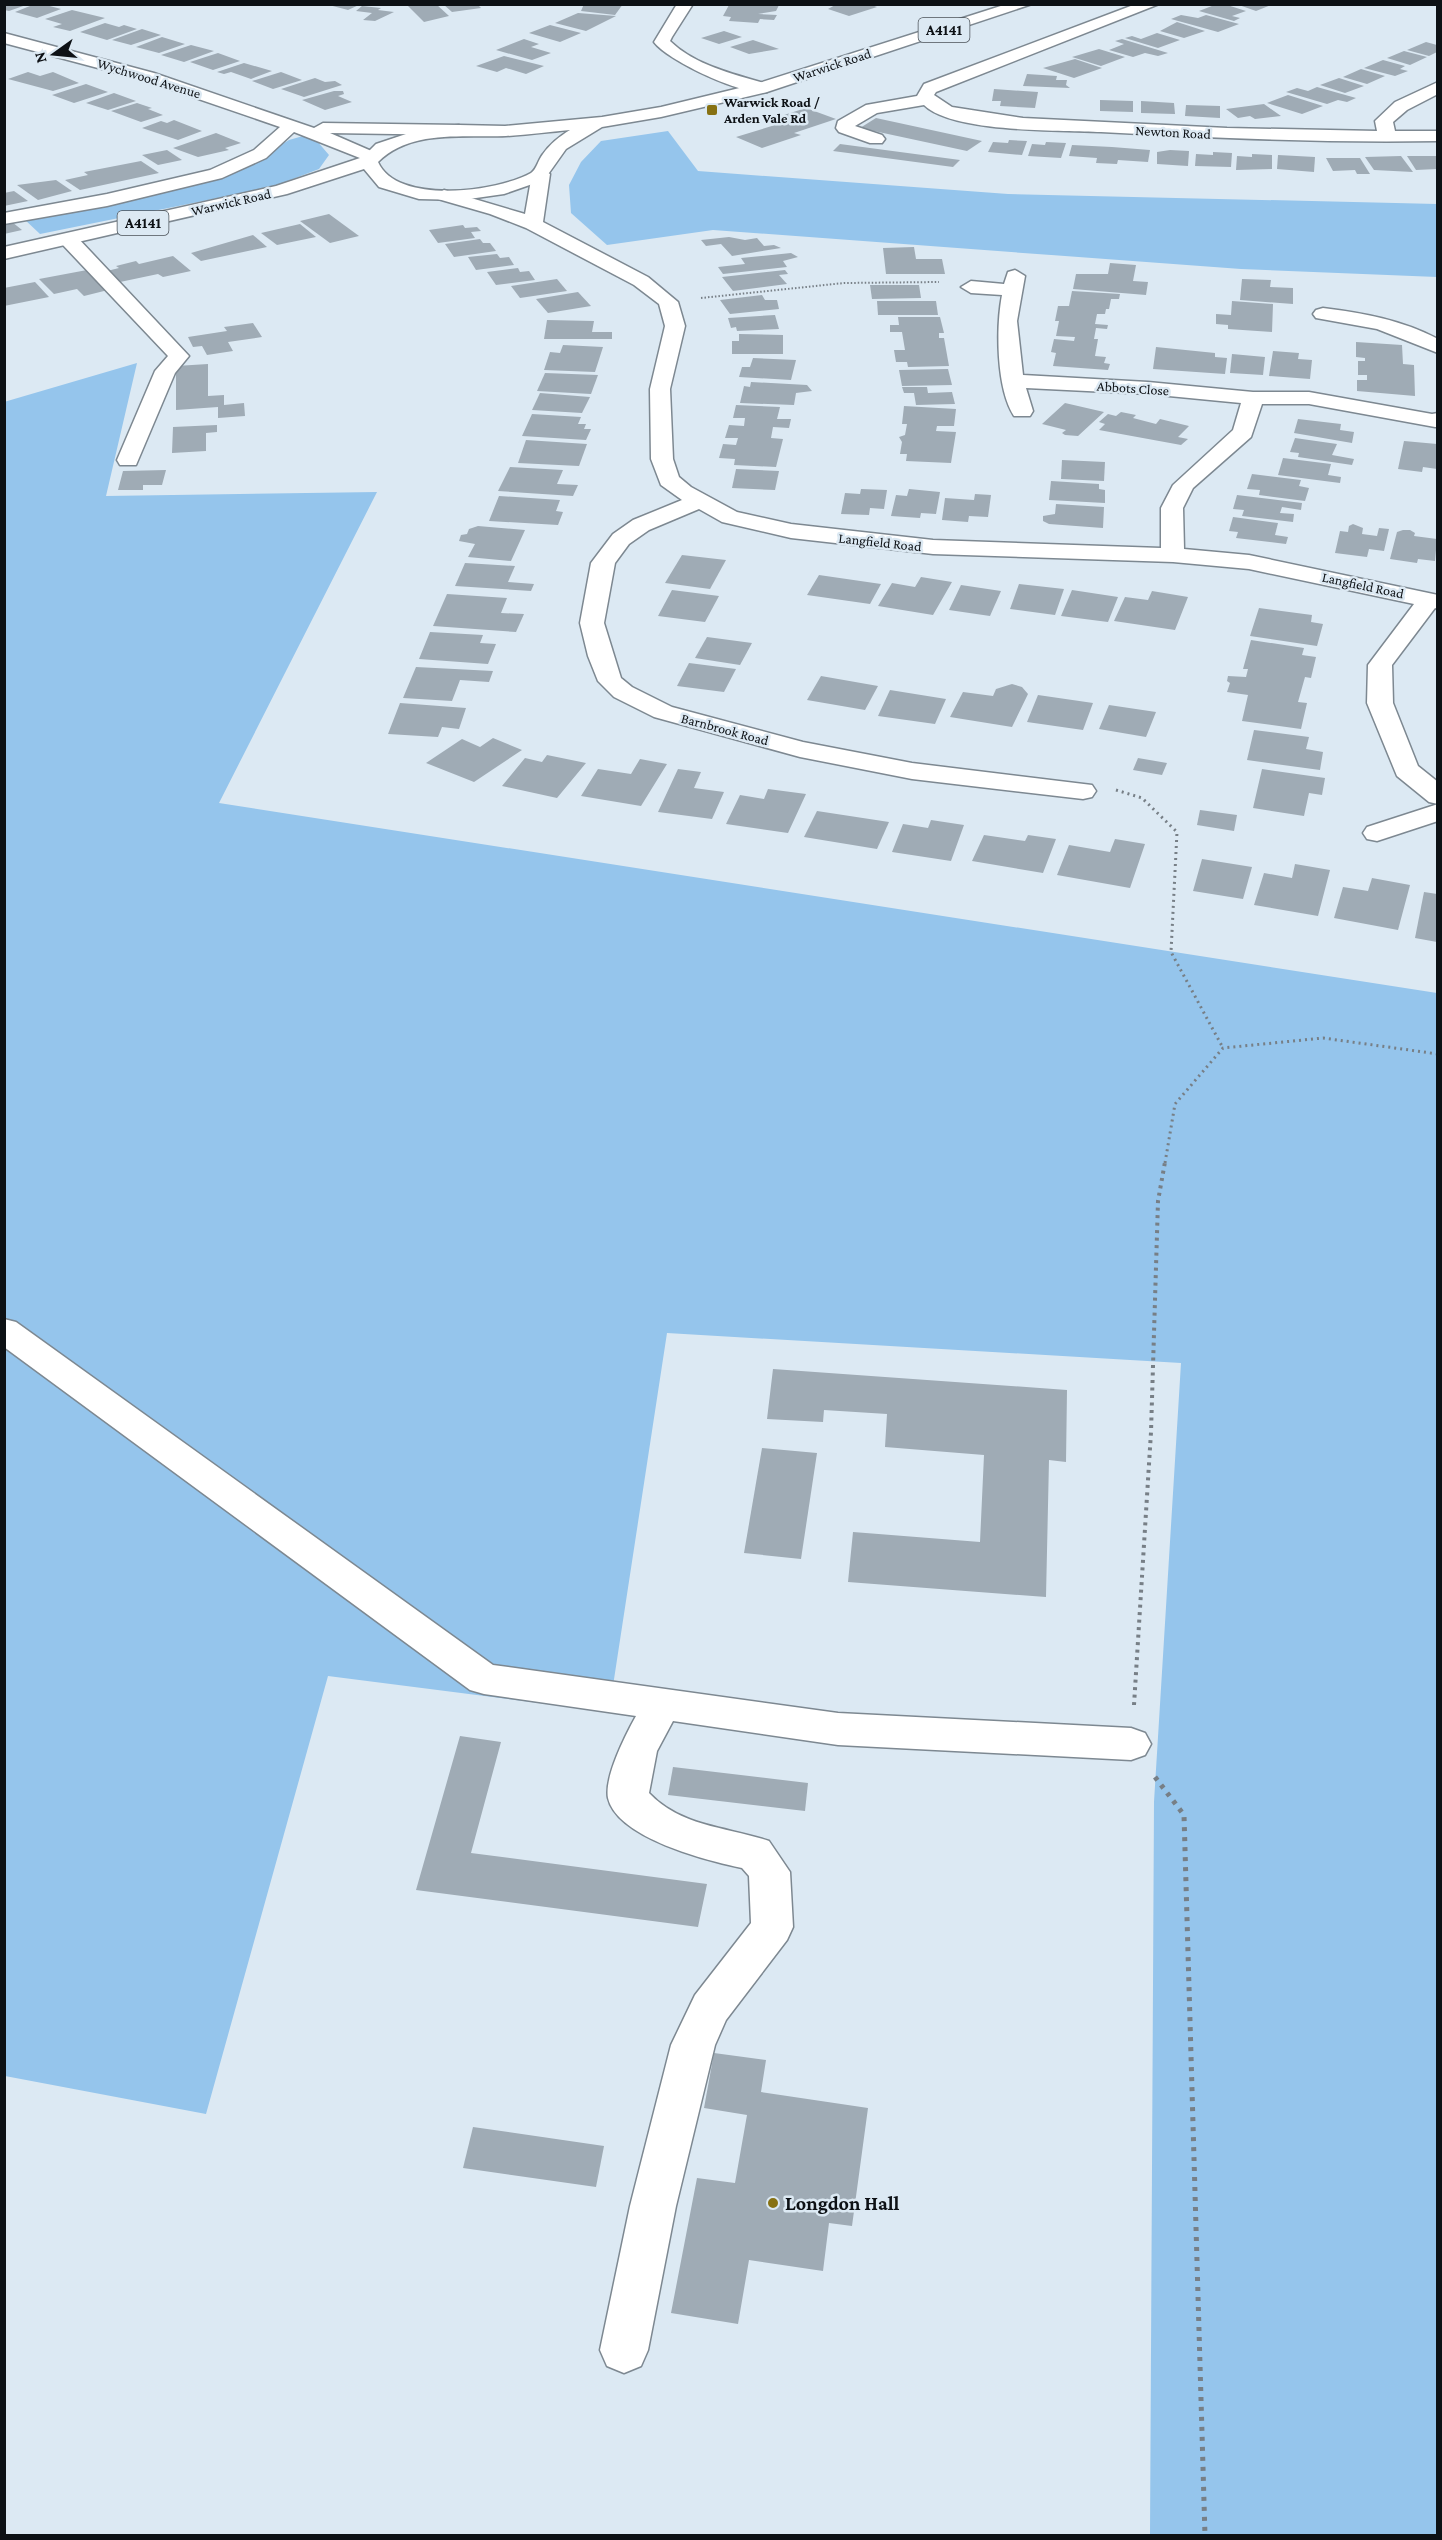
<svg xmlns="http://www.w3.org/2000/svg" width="1442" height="2540" viewBox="0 0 1442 2540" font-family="'Crimson Pro',serif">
<rect width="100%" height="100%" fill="#dce9f3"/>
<!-- green -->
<g fill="#95c5ec">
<polygon points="668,131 698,171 1008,194 1437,204 1437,277 1241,269 713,230 607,245 571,213 569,185 581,162 601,141"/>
<polygon points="303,136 317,141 329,155 319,169 272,187 40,234 23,218 135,198 269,152 289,140"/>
<polygon points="137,363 106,496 377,492 219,803 1437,993 1437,2535 1150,2535 1154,1802 1181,1363 667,1333 609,1712 328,1676 206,2114 5,2076 4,402"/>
</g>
<!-- building -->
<g fill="#9fabb5">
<polygon points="4,4 26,4 26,5 9,11 4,10"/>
<polygon points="35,4 42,4 61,9 37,18 15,12"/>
<polygon points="325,4 361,4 348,10"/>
<polygon points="406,4 436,4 449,16 424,22"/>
<polygon points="443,4 477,4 481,8 452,12"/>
<polygon points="584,4 623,4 615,15 581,11"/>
<polygon points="736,4 771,4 779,5 776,11 758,14 777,15 774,20 760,19 758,23 729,21 731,17 723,16 729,5"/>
<polygon points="837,4 869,4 877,7 849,16 828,9"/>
<polygon points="1217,4 1224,4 1246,11 1232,16 1240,18 1234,21 1199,11"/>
<polygon points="1236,4 1271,4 1271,5 1256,11"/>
<polygon points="362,6 381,8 378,10 394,12 375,21 363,20 372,13 356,11"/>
<polygon points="72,10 105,18 70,31 53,27 62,24 45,19"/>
<polygon points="578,13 616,16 586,31 555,23"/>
<polygon points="1181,15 1198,18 1206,15 1239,24 1218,32 1171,19"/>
<polygon points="1177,22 1205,31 1184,38 1160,31"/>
<polygon points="105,23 119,27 124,25 137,29 107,40 80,32"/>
<polygon points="550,25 581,33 560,42 529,33"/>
<polygon points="142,29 161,35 131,45 112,40"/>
<polygon points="724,31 742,37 719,44 701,38"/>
<polygon points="1157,33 1180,40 1158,48 1125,38 1132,36 1141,39"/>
<polygon points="162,37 185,44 159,53 136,47"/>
<polygon points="524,39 539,44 531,47 551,53 532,60 496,50"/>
<polygon points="1122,39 1168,53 1158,56 1145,53 1133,57 1109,50 1124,44 1115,41"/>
<polygon points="753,40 779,49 749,54 730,47"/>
<polygon points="1426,42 1437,45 1437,52 1429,56 1407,50"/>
<polygon points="191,45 214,51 184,62 161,55"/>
<polygon points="1099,49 1125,57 1101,66 1072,57"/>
<polygon points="1404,51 1427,57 1410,65 1387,58"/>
<polygon points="218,53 240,61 213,70 190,62"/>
<polygon points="504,56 544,66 526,74 506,68 497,72 476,66"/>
<polygon points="1075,59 1102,68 1074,78 1043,68"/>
<polygon points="1383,60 1405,66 1400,69 1408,71 1395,76 1364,68"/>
<polygon points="244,63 272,71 251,79 231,72 224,74 217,72"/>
<polygon points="1361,69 1385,76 1367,84 1343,77"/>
<polygon points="28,72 40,76 53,72 79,83 53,91 8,79"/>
<polygon points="281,72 302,80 273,89 252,81"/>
<polygon points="1027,74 1057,76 1056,80 1067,80 1066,85 1070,88 1023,86"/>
<polygon points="315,78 325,82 335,81 342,85 304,97 281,89"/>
<polygon points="1339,78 1364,86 1345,93 1320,85"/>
<polygon points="86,84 108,92 74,103 52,95"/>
<polygon points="1317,87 1356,98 1347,102 1338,100 1327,104 1286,92 1297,88 1308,91"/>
<polygon points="994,89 1038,92 1035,108 1000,106 1001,101 992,101"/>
<polygon points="334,91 343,91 344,94 338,96 352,102 325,110 302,100"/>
<polygon points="114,93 136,101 108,110 86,103"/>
<polygon points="1288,95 1323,106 1302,114 1267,103"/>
<polygon points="1100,100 1133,101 1133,112 1100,111"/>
<polygon points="1141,101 1174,103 1175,114 1141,113"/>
<polygon points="137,103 152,108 148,109 163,115 141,122 111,111"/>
<polygon points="1264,104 1281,116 1255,119 1250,116 1238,118 1226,109"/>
<polygon points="1186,105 1220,106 1220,118 1185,116"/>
<polygon points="806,108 836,119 794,133 801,135 762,148 736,137 775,125 765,121"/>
<polygon points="876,118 982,141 967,151 860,128"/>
<polygon points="174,120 202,131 178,140 142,128 161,121 167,123"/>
<polygon points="216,133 241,143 225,148 229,150 198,157 173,148"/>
<polygon points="1009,140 1027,141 1022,155 988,152 993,142 1008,143"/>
<polygon points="1046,142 1066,143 1061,158 1028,156 1032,144 1045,145"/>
<polygon points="840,144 960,160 953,167 833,151"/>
<polygon points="1072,145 1112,147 1150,150 1148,162 1118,160 1117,164 1096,163 1097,158 1069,156"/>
<polygon points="167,150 182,160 158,165 142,155"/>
<polygon points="1170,150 1189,151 1188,166 1157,164 1157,152"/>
<polygon points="1213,152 1232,153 1231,167 1195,166 1196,154 1213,155"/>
<polygon points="1252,154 1272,155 1272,169 1236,170 1237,156 1252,157"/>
<polygon points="1278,155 1315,157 1314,172 1277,169"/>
<polygon points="1401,156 1413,172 1374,170 1365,157"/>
<polygon points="1407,156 1437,156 1437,169 1416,170"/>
<polygon points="1326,158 1360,158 1370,174 1357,174 1355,170 1333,171"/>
<polygon points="141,161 159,173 80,190 65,180 88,175 84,172"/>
<polygon points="56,180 72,191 38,200 17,185"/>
<polygon points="14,191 28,201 4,206 4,193"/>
<polygon points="329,214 359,236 330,243 300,221"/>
<polygon points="12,222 22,230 4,234 4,223"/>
<polygon points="300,224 316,237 277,245 261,233"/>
<polygon points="463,225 465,228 477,227 481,231 471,232 475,238 438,243 429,230"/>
<polygon points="253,235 267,247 201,261 191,253"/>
<polygon points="729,237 745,240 757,238 764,246 774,245 781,248 732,256 721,244 706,246 701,240"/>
<polygon points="480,239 483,243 490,243 496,251 454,257 445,244"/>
<polygon points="914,247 916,259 942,259 945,274 886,274 883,248"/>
<polygon points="791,253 798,257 783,261 787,267 723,274 718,267 745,264 741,258"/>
<polygon points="497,254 500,258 509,257 514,265 476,270 468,257"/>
<polygon points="173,256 191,271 163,277 158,274 120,282 107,271 119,268 116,266 136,261 139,264"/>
<polygon points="1110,263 1136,265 1133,281 1148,282 1146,295 1073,289 1076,274 1108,274"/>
<polygon points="518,268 520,272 529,271 535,280 496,285 487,272"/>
<polygon points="87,270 108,290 84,296 77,289 54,294 39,279"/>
<polygon points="785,270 788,274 779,275 787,284 733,291 722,277"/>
<polygon points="557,279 567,291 520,298 511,286"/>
<polygon points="1242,279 1271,280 1270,287 1293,288 1293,304 1240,300"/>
<polygon points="35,282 49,297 4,306 4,288"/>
<polygon points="870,285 919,285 921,298 872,299"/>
<polygon points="1072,291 1120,294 1119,299 1111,299 1109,309 1106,309 1105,314 1097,314 1095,324 1108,325 1107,329 1096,328 1094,339 1098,339 1095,356 1106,357 1104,363 1110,364 1108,370 1053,366 1056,353 1051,352 1054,339 1074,341 1075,337 1056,336 1059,321 1055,321 1058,306 1069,306"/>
<polygon points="578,292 591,306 548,313 536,299"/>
<polygon points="762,295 765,300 777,300 779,309 730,314 720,300"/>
<polygon points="877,301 936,301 938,315 878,315"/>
<polygon points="1232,301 1273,304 1272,332 1228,329 1228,325 1216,324 1216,314 1231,315"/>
<polygon points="775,315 779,329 737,331 736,327 731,328 728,318"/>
<polygon points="898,317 940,317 944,333 939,333 939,338 944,338 949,366 908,367 907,362 896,362 894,350 905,350 902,332 890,332 890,325 899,325"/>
<polygon points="547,320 594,321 592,332 612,332 612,339 544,339"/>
<polygon points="253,323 262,337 228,342 233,351 207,355 202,346 193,347 188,337 227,331 224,327"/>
<polygon points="739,334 783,335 783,354 732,354 732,341 739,341"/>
<polygon points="1356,342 1402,345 1403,364 1414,365 1415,396 1357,391 1357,380 1367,380 1367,375 1358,375 1358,361 1365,361 1365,358 1356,357"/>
<polygon points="563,345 603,347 595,372 544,370 550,352 560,353"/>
<polygon points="1156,347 1215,353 1215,357 1227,358 1225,374 1153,369"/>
<polygon points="1273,351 1299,353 1298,359 1312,360 1310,379 1269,376"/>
<polygon points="1232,354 1265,357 1263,375 1230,373"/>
<polygon points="753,358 796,360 791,380 739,377 742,367 750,367"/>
<polygon points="208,364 208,396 224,395 224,405 244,403 245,416 218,418 218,407 176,410 176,366"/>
<polygon points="948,369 952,385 902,386 899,370"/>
<polygon points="545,373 598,375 591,394 537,391"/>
<polygon points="751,382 807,385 812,391 796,393 794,405 740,403 744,386 750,387"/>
<polygon points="902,387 927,387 928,393 952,392 955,404 916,405 914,393 904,393"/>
<polygon points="540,393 590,397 582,413 532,410"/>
<polygon points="1065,403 1104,412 1078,436 1065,435 1062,433 1066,430 1042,424"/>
<polygon points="736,405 780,407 777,419 791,419 789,428 773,427 771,438 783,439 776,467 734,465 735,459 719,458 723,444 736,445 738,438 725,438 729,425 744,426 745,418 733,418"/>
<polygon points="904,406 956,409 954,426 937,426 936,431 956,432 951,463 906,461 907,454 900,454 902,442 899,437 905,435 907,424 902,424"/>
<polygon points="1121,412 1136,415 1133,418 1156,424 1160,419 1189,426 1178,437 1188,439 1181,445 1099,430 1105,424 1099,422 1108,414 1116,416"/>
<polygon points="532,414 581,417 578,424 586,424 584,429 591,429 586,440 522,436"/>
<polygon points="1298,419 1341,424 1340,430 1354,432 1352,443 1294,433"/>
<polygon points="217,425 217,432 206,433 206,451 172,453 173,427"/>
<polygon points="1295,438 1337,444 1332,455 1354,459 1352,465 1298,457 1299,453 1290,452"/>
<polygon points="526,440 587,444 579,466 518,463"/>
<polygon points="1404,441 1437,444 1437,469 1423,467 1422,472 1398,469"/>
<polygon points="1283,458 1331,464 1328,475 1341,477 1340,483 1278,475"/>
<polygon points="1062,460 1105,462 1104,481 1061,479"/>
<polygon points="510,467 563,470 557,484 578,485 573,496 498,491"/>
<polygon points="736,469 779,471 775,490 732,488"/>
<polygon points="166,470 162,485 143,485 143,490 118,490 123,471"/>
<polygon points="1252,474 1301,480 1299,486 1309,488 1305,501 1259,495 1260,490 1247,489"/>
<polygon points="1051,481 1099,484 1099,489 1105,490 1105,503 1049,500"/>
<polygon points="861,489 887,490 884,509 870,508 869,515 841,514 845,493 860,494"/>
<polygon points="909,489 940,492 936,514 921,513 920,518 891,516 896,495 907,496"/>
<polygon points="975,494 991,495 988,517 969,516 968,522 942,520 945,498 974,500"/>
<polygon points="1237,495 1302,503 1301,510 1282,507 1280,513 1294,514 1293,522 1242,516 1244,510 1233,509"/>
<polygon points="499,496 560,500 556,511 563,512 558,525 489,521"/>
<polygon points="1056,504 1104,507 1103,528 1049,524 1043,521 1043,516 1055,514"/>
<polygon points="1233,517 1278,523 1275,535 1288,537 1286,544 1236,538 1238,532 1229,531"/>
<polygon points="1353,524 1363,528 1362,534 1377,536 1379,528 1389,529 1384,551 1369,549 1367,557 1335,553 1340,531 1348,532 1349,526"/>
<polygon points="478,526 525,530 511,561 468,557 475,544 459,541 461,535 467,534 469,529"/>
<polygon points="1403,530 1410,530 1415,533 1414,536 1437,539 1435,561 1418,559 1417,563 1390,559 1397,532"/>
<polygon points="682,555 726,560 710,589 665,583"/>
<polygon points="465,563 515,566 508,582 534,584 531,591 455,586"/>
<polygon points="819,575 881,584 870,604 807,595"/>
<polygon points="921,577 952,582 933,615 878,606 892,583 915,587"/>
<polygon points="1019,584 1064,589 1055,615 1010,609"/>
<polygon points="961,585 1001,591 990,616 949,610"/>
<polygon points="672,590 719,596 705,622 658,616"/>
<polygon points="1072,590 1118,597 1108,622 1061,616"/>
<polygon points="1152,591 1188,597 1175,630 1114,621 1125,597 1148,600"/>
<polygon points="447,594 507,598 501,613 524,614 516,632 433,626"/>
<polygon points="1259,608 1312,615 1311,622 1323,624 1317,646 1250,636"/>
<polygon points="430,632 483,635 480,643 496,644 488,664 419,659"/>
<polygon points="707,637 752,643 740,665 695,658"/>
<polygon points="1251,640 1304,648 1302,655 1316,657 1311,678 1305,677 1298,702 1307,703 1301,729 1242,721 1248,695 1227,692 1230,683 1227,681 1228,676 1246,677 1248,669 1243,669"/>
<polygon points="689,663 736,669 724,692 677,686"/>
<polygon points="416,667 493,671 489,682 460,680 452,701 403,698"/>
<polygon points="821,676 878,686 865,710 807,700"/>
<polygon points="1012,684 1022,687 1028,694 1012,727 950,717 963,692 993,696 996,689"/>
<polygon points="890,690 946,699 935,724 878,716"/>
<polygon points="1038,695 1093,703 1083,730 1027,722"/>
<polygon points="400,703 466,708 459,729 442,727 438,737 388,734"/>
<polygon points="1109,705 1156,712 1146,737 1099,729"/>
<polygon points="1254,730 1309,737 1306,749 1323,752 1320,770 1247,760"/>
<polygon points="493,738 522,750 474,782 426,763 462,739 480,747"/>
<polygon points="547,755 586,763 557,798 502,786 525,758 542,762"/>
<polygon points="1138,758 1167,763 1162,775 1133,770"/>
<polygon points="640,759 667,764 641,806 581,796 598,769 631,774"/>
<polygon points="678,769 701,772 694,788 724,792 712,819 658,812"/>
<polygon points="1262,769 1325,778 1322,795 1309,793 1304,816 1253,808"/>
<polygon points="768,789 806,794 788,833 726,824 740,795 764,799"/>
<polygon points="1200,810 1237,815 1234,831 1197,825"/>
<polygon points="817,811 889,822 877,849 804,837"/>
<polygon points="931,820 964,825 951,861 892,852 903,824 928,828"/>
<polygon points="984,835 1025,841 1028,835 1056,839 1043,873 972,861"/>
<polygon points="1115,839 1145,844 1130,888 1057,875 1069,845 1110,852"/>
<polygon points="1202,859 1252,867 1243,899 1193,891"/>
<polygon points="1295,864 1330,870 1318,916 1254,905 1264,873 1292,878"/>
<polygon points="1372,878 1410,885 1398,930 1334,918 1343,887 1368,891"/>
<polygon points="1424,892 1437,894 1437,942 1415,938"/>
<polygon points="773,1369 1067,1390 1066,1462 1049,1460 1046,1597 848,1582 853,1532 980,1542 984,1455 885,1447 887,1414 824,1410 823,1422 767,1419"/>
<polygon points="762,1448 817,1453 801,1559 744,1553"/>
<polygon points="460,1736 501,1742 471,1853 707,1884 698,1927 416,1890"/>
<polygon points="673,1767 808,1783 805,1811 668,1795"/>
<polygon points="714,2053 766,2060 761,2092 868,2108 852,2226 829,2223 823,2271 749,2260 738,2324 671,2313 697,2178 735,2183 747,2115 704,2108"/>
<polygon points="473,2127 604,2146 596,2187 463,2168"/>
</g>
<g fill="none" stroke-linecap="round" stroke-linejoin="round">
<!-- minor casing -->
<g stroke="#7d8891" stroke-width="3">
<g id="minor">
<path d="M677 4H693L672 37 670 41C696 66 734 74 767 84L769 88 767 92C745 97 668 61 654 42Z"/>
<path d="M1136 4H1159L936 92 934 95 952 107 1023 118 1227 128 1377 131 1375 121 1395 102 1438 82V94L1407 110 1393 122 1395 131H1438V141C1325 143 1213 138 1101 132 1060 130 952 133 924 105L877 113 855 126 882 135 885 139 882 143H870L839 132 836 128 838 121 866 105 917 96 924 84Z"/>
<polygon points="4,33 154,73 314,128 323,123 459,125 468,130 459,135 330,133 376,153 379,157 370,162 294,132 266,158 222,178 107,206 4,224 4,213 107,194 210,170 254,150 280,127 143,80 4,43"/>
<path d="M541 169 550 174 543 222 648 277 678 302 685 326 670 389 673 459 679 477 691 487 737 512 791 524 933 540 1161 548V508L1173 485 1233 430 1241 403 1148 394 1026 388 1033 411 1030 416H1014C996 388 996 327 1002 295L971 293 961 287 971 281 1004 284 1008 272 1015 270 1025 276 1017 321 1023 375 1148 382 1253 392H1309L1432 414 1438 413V427H1435L1309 404H1262L1251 437 1193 488 1183 508 1184 549 1249 555 1438 595V609L1435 608 1392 665 1393 703 1418 766 1438 782V804L1429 802 1397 776 1367 703 1368 665 1414 604 1249 569 1173 562 933 554 791 538 722 522 699 509 649 530 629 544 615 563 604 623 621 678 632 687 672 707 803 742 912 763 1092 785 1096 791 1092 797 1083 799 912 779 800 757 654 717 614 697 598 681 588 656 580 623 591 563 613 534 633 520 682 500 661 485 651 459 650 389 665 326 659 304 634 285 526 228 490 214 438 199 435 195 444 190 525 214 532 174Z"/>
<polygon points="69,234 76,236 189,356 175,373 136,465 120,465 117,460 155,371 168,356 62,244 60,240 62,236"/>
<path d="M1323 308C1363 313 1402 320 1438 339V353L1377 329 1316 318 1313 314 1316 310Z"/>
<polygon points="1438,804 1438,821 1377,841 1367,839 1363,833 1367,827"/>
<path d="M4 1319 16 1322 493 1665 838 1713 1131 1728 1145 1733 1151 1744 1145 1755 1131 1760 838 1745 673 1721 657 1751 649 1793C681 1827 728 1827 769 1841L790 1872 793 1927 787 1940 726 2020 715 2045 676 2206 648 2350 641 2366 624 2373 607 2366 600 2350 630 2206 671 2045 695 1995 751 1923 749 1876 742 1868C708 1861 617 1838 608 1798 604 1777 626 1734 636 1716L484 1694 470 1690 4 1347Z"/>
</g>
</g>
<!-- major casing -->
<g stroke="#7d8891" stroke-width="3">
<path id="major" d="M1007 4H1032L767 92 661 117 602 127 566 149 544 180 504 194 462 200 419 199 379 187 364 169 287 194 4 259V247L276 186 363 157 376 144 418 130 459 125 505 126 602 117 661 107 756 84ZM570 130C560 136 550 144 543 154 538 160 537 169 531 173 497 192 397 205 378 162 411 129 464 138 506 136 527 135 549 132 570 130Z"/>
</g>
<!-- path-far3 -->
<polyline stroke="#777f86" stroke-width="2" stroke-dasharray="1.5 2" stroke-linecap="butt" points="701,298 844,283 939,282"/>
<!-- path-far2 -->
<g stroke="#777f86" stroke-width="3" stroke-dasharray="2 4" stroke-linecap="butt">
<polyline points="1116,790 1142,798 1177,832 1171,952 1223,1048"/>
<polyline points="1165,1163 1175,1104 1223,1048 1323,1038 1438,1054"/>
</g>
<!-- path-far1 -->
<polyline stroke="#777f86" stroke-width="4" stroke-dasharray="3 4.5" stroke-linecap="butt" points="1134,1705 1151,1432 1158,1201 1165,1162"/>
<!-- path -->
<polyline stroke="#777f86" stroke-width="5" stroke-dasharray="4 6" stroke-linecap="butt" points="1155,1777 1184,1815 1205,2536"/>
<!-- minor -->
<use href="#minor" fill="#fff" fill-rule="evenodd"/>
<!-- major -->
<use href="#major" fill="#fff" fill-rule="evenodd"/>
</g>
<!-- markers -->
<g fill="#877112" stroke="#dce9f3" stroke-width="2">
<rect x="706" y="104" width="12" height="12" rx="3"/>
<circle cx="773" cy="2203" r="6"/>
</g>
<g text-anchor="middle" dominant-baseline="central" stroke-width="5" stroke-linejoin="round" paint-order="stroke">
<!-- far-street labels -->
<g font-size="14" fill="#0d1115" stroke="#dce9f3">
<text transform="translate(832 65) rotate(-18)">Warwick Road</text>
<text transform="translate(149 78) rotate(17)">Wychwood Avenue</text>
<text transform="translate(1173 132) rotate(3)">Newton Road</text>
<text transform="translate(231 202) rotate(-13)">Warwick Road</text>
<text transform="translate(1133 388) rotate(4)">Abbots Close</text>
<text transform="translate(880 542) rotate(6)">Langfield Road</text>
<text transform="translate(1363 585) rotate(12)">Langfield Road</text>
<text transform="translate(725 729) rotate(15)">Barnbrook Road</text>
</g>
<!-- far-poi labels -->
<g font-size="14" font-weight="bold" fill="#0d1115" stroke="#dce9f3" text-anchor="start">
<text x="724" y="102">Warwick Road /<tspan x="724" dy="16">Arden Vale Rd</tspan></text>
</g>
<!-- shield labels -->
<g fill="#dce9f3" stroke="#4b5258" stroke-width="1.5">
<rect x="918.5" y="18" width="51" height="24" rx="4.5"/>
<rect x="117.5" y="211" width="51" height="24" rx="4.5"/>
</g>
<g font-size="15" font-weight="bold" fill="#0d1115">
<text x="944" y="30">A4141</text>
<text x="143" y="223">A4141</text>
</g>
<!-- near-poi labels -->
<g font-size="20" font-weight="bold" fill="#0d1115" stroke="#dce9f3" text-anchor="start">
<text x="785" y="2203">Longdon Hall</text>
</g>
</g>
<!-- border -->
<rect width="1442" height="2540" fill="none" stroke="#0d1115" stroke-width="12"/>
<!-- north arrow -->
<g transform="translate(54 54) rotate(255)" stroke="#dce9f3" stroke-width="4.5" paint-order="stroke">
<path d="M0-4.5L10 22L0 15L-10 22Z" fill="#0d1115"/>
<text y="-9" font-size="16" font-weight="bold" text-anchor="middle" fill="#0d1115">N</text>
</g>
</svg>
